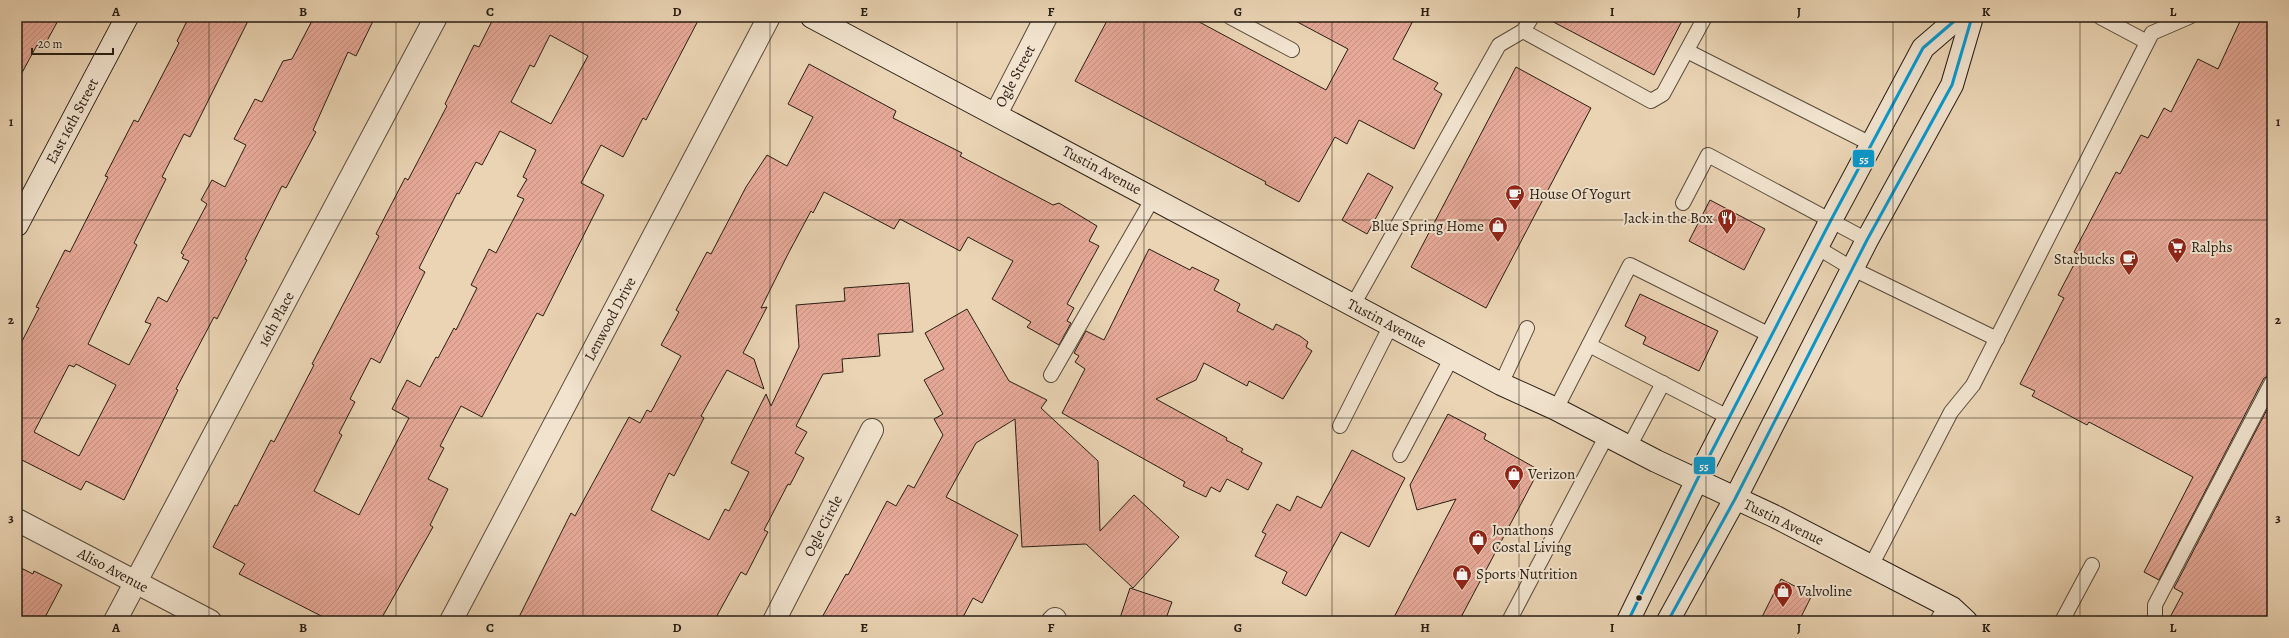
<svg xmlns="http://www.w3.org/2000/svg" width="2289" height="638" viewBox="0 0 2289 638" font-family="Alegreya,serif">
<defs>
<pattern id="building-hatch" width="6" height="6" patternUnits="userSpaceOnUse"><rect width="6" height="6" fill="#e6a998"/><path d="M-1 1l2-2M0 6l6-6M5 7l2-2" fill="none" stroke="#c59182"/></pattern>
</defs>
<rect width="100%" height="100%" fill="#ead4b4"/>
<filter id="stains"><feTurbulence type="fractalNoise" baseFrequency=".005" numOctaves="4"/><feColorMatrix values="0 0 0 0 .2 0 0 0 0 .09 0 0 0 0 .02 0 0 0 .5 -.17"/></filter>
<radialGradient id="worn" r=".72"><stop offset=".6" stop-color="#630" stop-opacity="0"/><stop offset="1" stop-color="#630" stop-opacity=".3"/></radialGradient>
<!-- building -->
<g fill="url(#building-hatch)" stroke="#291d13" fill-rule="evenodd">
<polygon points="17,17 60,17 43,48 37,45 17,82"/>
<path d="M189 17H250L190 137 184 134 162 177 166 179 134 243 137 245 88 344 129 365 151 324 145 322 158 297 167 302 189 261 182 258 184 255 181 253 207 204 201 200 212 180 225 187 246 145 234 139 255 99 262 102 283 61 292 59 314 17H375L356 56 348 52 313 130 316 132 286 188 282 186 245 259 247 260 217 319 214 317 176 389 178 390 124 500 86 481 81 490 20 459 17 465V351L39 308 36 307 65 250 70 252 108 177 105 176 134 120 138 122 179 43 177 41ZM76 364 116 385 79 456 34 432 69 365 74 367Z"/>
<path d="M494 17H700L646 120 643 118 623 157 601 145 581 183 604 195 543 316 537 313 482 417 461 406 440 446 444 448 428 479 448 489 430 525 433 527 380 621H331L239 574 245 564 213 547 235 505 237 506 271 440 274 442 314 365 312 364 379 236 376 234 405 178 408 180 447 106 445 104 474 45 479 47ZM550 35 588 56 551 124 511 102 530 65 534 67ZM500 131 536 150 523 177 527 179 517 196 524 199 496 253 489 249 471 285 477 288 456 330 454 328 438 358 436 357 420 387 407 380 392 409 409 418 359 515 314 491 342 435 339 433 355 402 350 399 371 358 380 363 425 272 419 268 457 193 459 194 476 162 482 165Z"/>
<polygon points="1109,17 1190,17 1326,90 1348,49 1288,17 1415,17 1393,59 1438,83 1434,89 1442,94 1414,149 1359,120 1347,144 1335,137 1299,202 1265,184 1266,182 1075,81"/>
<polygon points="1544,17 1684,17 1654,75"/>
<polygon points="2242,17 2272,17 2272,374 2264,378 2159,580 2144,572 2193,477 2089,422 2087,425 2032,396 2035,391 2020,384 2064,298 2058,295 2079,255 2074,252 2116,172 2120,174 2141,135 2148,138 2164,108 2171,112 2198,59 2218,69"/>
<polygon points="809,64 896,111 893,118 962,153 960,156 1053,205 1059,203 1097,226 1089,241 1099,246 1067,304 1074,308 1067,321 1071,323 1059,345 1027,327 1031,322 992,299 1013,261 968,237 960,251 900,219 894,229 824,192 813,213 811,211 788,254 761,308 767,307 743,353 754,359 764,389 727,370 701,416 704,418 674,476 669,473 651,510 709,540 725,509 729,511 749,472 731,463 766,394 771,406 799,347 796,305 845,301 844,288 909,283 913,332 878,334 880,356 842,359 843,372 823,374 796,426 807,432 795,453 804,458 790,485 788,484 764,530 768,532 746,575 741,572 714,621 517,621 571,513 575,516 629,417 640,423 647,410 651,412 681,356 661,345 679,312 676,310 707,252 711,254 746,187 767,155 787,166 813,117 788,104"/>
<polygon points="1516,67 1591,108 1486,308 1411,267"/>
<polygon points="1368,173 1393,187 1367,234 1342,220"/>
<polygon points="1710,200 1765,229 1744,270 1689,241"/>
<polygon points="1149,249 1190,270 1192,267 1219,280 1214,290 1240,304 1237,311 1273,330 1276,324 1300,336 1308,342 1306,347 1312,351 1283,399 1249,381 1247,386 1204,363 1196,380 1156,399 1227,438 1226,440 1243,449 1241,452 1262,463 1248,490 1227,479 1220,492 1211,487 1206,497 1183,486 1185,482 1062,413 1085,369 1075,362 1079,356 1074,353 1086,331 1104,340"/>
<polygon points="1640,294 1718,331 1699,371 1643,344 1646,337 1625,326"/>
<polygon points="967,309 1009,381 1047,400 1041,408 1098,461 1100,531 1134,495 1179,537 1133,588 1086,544 1022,547 1015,419 976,443 946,497 1018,535 982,603 973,598 961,621 820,621 846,574 848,575 887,501 896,506 908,485 914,488 943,435 934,419 943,414 924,380 944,369 925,333"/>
<polygon points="2272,400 2272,621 2168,621 2183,593 2174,588"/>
<polygon points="1448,414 1486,434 1484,439 1539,470 1459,621 1392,621 1456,499 1417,510 1410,485"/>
<polygon points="1352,450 1405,478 1369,547 1341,532 1306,596 1282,583 1287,572 1255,556 1266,534 1262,532 1277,504 1290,511 1297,496 1321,508"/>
<polygon points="17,566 33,574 34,571 62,585 43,621 17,621"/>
<polygon points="1781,579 1812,595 1799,621 1760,621"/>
<polygon points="1130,588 1172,602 1165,621 1119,621"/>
</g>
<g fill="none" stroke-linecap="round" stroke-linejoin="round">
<!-- lane casing -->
<g stroke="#594b3b" stroke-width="16">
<g id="lane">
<polyline points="1230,17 1292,50"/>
<polyline points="2100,17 2147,42"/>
<polyline points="1523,31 1651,101 1663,94 1705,17"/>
<polyline points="1687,51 1873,145"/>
<polyline points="1683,203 1708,155 1867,240"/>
<polyline points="1818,248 1853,269 1997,339"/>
<polyline points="1353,305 1499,45 1523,31 1532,17"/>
<polyline points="1589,345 1730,418"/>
<polyline points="1051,375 1153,198"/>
<polyline points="1501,384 1527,328"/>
<polyline points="1556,409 1630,265 1772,336"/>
<polyline points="1340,426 1391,325"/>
<polyline points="1629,447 1663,383"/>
<polyline points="1400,455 1452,357"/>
<polyline points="1871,566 1951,412 1973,385 2152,33 2189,17"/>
<polyline points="1509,621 1607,435"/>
<polyline points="1937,621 1946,605"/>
<polyline points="2062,621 2092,565"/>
<polyline points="2155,621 2155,605 2272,382"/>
</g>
</g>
<!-- street casing -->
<g stroke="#594b3b" stroke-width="24">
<g id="street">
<polyline points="996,114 1046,17"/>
<polyline points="17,520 210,621"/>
<polyline points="115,621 436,17"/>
<polyline points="451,621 769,17"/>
<polyline points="774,621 872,430"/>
<polyline points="1053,621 1055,619"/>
</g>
</g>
<!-- secondary casing -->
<g stroke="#291d13" stroke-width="24">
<g id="secondary">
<polyline points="812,17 1501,384 1556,409 1656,461 1776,517 1952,608 1966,621"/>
<polyline points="17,225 127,17"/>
<polyline points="1628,621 1697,480 1831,220 1923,48 1959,17"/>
<polyline points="1668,621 1735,499 1867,240 1952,85 1972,17"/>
</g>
</g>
<!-- lane -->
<use href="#lane" stroke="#f1e3ce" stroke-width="14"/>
<!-- street -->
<use href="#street" stroke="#f1e3ce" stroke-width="22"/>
<!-- secondary -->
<use href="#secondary" stroke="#f1e3ce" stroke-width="22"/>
<!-- bus-1 casing -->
<g stroke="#f1e3ce" stroke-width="6">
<g id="bus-1">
<polyline points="1628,621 1697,480 1831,220 1923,48 1959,17"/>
<polyline points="1668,621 1735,499 1867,240 1952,85 1972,17"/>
</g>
</g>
<!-- bus-1 -->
<use href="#bus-1" stroke="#0699d1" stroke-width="3"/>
</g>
<!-- grid -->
<path fill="none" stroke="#291d13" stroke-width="1" stroke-opacity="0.55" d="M209 17V621M396 17V621M583 17V621M770 17V621M957 17V621M1144 17V621M1332 17V621M1519 17V621M1706 17V621M1893 17V621M2080 17V621M17 220H2272M17 418H2272"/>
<!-- icons -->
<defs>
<g id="cafe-pin" transform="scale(1)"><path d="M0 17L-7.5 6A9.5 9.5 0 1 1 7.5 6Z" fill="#8f2418" stroke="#f1e3ce"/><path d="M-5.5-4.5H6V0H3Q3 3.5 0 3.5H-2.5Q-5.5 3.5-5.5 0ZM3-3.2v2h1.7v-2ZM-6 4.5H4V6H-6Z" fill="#fff"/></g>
<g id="restaurant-pin" transform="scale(1)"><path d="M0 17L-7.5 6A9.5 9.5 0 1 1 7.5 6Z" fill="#8f2418" stroke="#f1e3ce"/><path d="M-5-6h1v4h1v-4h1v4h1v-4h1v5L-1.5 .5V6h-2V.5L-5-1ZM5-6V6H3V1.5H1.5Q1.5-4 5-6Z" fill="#fff"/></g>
<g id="shop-pin" transform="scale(1)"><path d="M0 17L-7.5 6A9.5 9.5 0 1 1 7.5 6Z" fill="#8f2418" stroke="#f1e3ce"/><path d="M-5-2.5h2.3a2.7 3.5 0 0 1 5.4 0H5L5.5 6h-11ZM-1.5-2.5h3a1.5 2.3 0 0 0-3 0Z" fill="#fff"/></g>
<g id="supermarket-pin" transform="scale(1)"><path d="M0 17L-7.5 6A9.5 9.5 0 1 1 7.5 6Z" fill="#8f2418" stroke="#f1e3ce"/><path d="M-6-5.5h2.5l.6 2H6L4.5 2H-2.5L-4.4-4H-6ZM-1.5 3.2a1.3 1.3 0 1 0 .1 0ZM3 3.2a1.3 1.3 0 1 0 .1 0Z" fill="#fff"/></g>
</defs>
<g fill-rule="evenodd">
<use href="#cafe-pin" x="1515" y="194"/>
<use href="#restaurant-pin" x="1727" y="218"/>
<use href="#shop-pin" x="1498" y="226"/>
<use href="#supermarket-pin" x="2177" y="247"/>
<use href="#cafe-pin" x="2129" y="259"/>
<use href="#shop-pin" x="1514" y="474"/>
<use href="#shop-pin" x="1478" y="539"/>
<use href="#shop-pin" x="1462" y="574"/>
<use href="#shop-pin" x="1783" y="591"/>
</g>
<!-- markers -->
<circle fill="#291d13" stroke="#f1e3ce" stroke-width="1.5" cx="1639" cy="598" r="3.5"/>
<g text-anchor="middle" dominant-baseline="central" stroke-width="4" stroke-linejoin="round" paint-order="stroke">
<!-- street labels -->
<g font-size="15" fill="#291d13" stroke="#f1e3ce">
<text transform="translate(1015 76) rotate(-62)">Ogle Street</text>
<text transform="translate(72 121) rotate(-62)">East 16th Street</text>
<text transform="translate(1102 170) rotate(28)">Tustin Avenue</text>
<text transform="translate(276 319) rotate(-62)">16th Place</text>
<text transform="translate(610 319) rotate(-62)">Lenwood Drive</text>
<text transform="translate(1387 323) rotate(28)">Tustin Avenue</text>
<text transform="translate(1784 522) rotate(26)">Tustin Avenue</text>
<text transform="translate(823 526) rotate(-63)">Ogle Circle</text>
<text transform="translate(113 570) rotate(28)">Aliso Avenue</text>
</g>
<!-- poi labels -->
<g font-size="15" fill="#291d13" stroke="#f1e3ce" text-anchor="start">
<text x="1529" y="194">House Of Yogurt</text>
<text x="1713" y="218" text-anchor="end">Jack in the Box</text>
<text x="1484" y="226" text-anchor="end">Blue Spring Home</text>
<text x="2191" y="247">Ralphs</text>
<text x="2115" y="259" text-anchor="end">Starbucks</text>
<text x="1528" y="474">Verizon</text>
<text x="1492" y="530">Jonathons<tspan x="1492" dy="17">Costal Living</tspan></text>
<text x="1476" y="574">Sports Nutrition</text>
<text x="1797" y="591">Valvoline</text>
</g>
</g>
<g stroke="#f1e3ce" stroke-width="1.5">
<rect x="1852" y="149" width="23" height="19" rx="4" fill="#0699d1"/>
<rect x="1693" y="456" width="23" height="19" rx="4" fill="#0699d1"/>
</g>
<g font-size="11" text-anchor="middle" font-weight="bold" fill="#fff">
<text x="1864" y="163">55</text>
<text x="1704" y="470">55</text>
</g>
<!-- margin -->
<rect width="2289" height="638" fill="none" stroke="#ead4b4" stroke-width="44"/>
<!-- scale -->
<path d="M32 48v6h81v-6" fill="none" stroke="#291d13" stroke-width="2"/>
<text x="38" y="48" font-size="12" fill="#291d13" stroke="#f1e3ce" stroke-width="3" paint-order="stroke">20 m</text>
<rect x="22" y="22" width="2245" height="594" fill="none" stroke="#291d13" stroke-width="1.5"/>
<g font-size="13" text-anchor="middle" font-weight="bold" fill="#291d13">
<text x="116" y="16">A</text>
<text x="303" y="16">B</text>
<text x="490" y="16">C</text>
<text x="677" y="16">D</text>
<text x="864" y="16">E</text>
<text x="1051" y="16">F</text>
<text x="1238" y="16">G</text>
<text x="1425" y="16">H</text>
<text x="1612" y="16">I</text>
<text x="1799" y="16">J</text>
<text x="1986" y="16">K</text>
<text x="2173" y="16">L</text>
<text x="11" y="126">1</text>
<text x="2278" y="126">1</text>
<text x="11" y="324">2</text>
<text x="2278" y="324">2</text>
<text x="11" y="522">3</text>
<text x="2278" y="522">3</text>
<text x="116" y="632">A</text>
<text x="303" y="632">B</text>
<text x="490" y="632">C</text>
<text x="677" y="632">D</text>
<text x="864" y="632">E</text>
<text x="1051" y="632">F</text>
<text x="1238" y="632">G</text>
<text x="1425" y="632">H</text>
<text x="1612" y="632">I</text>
<text x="1799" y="632">J</text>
<text x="1986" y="632">K</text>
<text x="2173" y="632">L</text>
</g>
<rect width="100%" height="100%" filter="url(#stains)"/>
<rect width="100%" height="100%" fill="url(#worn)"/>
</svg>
